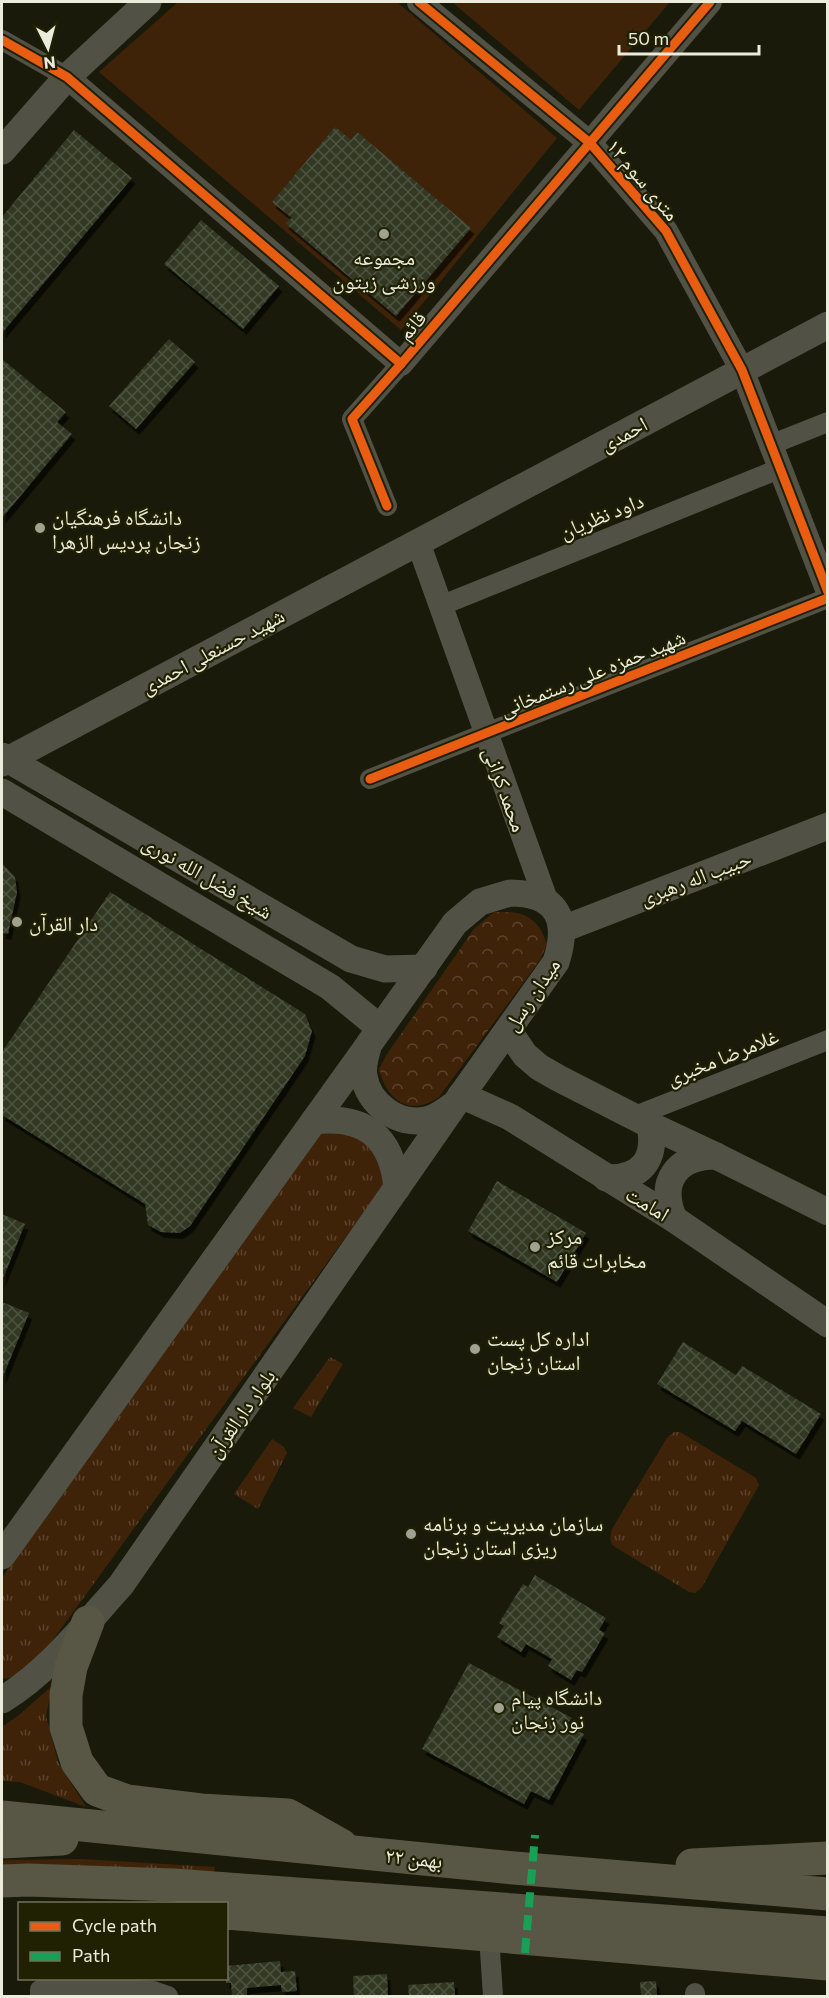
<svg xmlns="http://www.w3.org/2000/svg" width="829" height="1998" viewBox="0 0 829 1998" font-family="Commissioner,'Noto Naskh Arabic',sans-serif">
<defs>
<pattern id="grass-tufts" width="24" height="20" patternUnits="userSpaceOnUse" patternTransform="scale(1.5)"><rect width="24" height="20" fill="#3f2309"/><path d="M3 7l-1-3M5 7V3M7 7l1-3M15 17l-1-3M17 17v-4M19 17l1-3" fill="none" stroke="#5b432c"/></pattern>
<pattern id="park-crowns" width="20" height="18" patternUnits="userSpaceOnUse" patternTransform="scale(1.5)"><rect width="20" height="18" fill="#3f2309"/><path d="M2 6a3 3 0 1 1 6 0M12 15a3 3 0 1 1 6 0" fill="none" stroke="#5b432c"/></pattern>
<pattern id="building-cross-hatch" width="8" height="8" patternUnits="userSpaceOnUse" patternTransform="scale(1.5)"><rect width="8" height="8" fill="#303724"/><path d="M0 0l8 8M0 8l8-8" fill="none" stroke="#4e5443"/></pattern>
<filter id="shadow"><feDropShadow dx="3.5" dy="6" stdDeviation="0" flood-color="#0009"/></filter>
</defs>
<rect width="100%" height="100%" fill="#1a1a0a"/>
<!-- grass -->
<g fill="url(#grass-tufts)">
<polygon points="341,1128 371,1144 385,1183 39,1659 17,1677 2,1679 2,1578 321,1130"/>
<polygon points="330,1357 343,1364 311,1417 293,1408"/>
<polygon points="674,1432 680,1432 756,1478 759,1485 702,1587 695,1593 689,1592 612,1545 610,1538 612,1529 667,1438"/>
<polygon points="272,1439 284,1447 287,1453 258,1509 234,1494"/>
<polygon points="52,1686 46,1716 58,1762 86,1807 20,1782 2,1781 2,1727 19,1715"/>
<polygon points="81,1859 215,1867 213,1875 2,1872 2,1860"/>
</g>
<!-- park -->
<path fill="url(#park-crowns)" d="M494 912C523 911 537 916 547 944L540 960 439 1097C410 1117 387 1101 379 1069L387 1054 474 929Z"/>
<!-- garden -->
<g fill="#3f2309">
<polygon points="178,2 397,2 557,138 401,330 99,72"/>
<polygon points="452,2 670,2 579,110"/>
</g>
<!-- building -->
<g fill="url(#building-cross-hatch)" filter="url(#shadow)">
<polygon points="335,127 351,140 357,132 471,228 396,316 285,223 292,218 272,202"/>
<polygon points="74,130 132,178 2,333 2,217"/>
<polygon points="201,220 279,286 243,329 164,264"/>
<polygon points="169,339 195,362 136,429 109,406"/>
<polygon points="2,359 66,412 57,422 72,434 2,518"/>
<polygon points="2,863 15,877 17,892 8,934 2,933"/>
<polygon points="110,892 305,1014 312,1031 305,1056 190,1226 180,1233 161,1232 148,1225 145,1204 2,1115 2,1052"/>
<polygon points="497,1181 586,1233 557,1282 468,1231"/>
<polygon points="2,1214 25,1224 2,1281"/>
<polygon points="2,1302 29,1313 2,1379"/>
<polygon points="683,1342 736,1375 742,1366 821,1414 796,1454 742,1421 735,1431 657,1384"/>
<polygon points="535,1575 606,1618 599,1630 605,1633 582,1672 577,1670 571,1680 548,1666 552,1659 526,1644 521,1652 497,1637 504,1626 499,1623 523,1584 528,1587"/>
<polygon points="469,1663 572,1718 566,1725 584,1734 549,1800 531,1791 524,1804 422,1749"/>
<polygon points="280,1961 281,1972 295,1971 297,1991 282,1992 281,1985 247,1988 247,1996 232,1996 231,1983 226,1983 226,1966"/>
<polygon points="387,1974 388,1996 354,1996 353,1976"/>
<polygon points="656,1981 657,1996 641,1996 640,1982"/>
<polygon points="454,1982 455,1996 409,1996 408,1985"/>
</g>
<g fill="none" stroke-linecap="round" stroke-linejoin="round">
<!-- minor -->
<g stroke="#515146" stroke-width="20">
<polyline points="2,40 67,77"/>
<polyline points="770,445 828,422"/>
<polyline points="387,506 352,419 401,364"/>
<polyline points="440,606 779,469"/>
<polyline points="370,779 828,598"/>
<polyline points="635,1116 828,1040"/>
<polyline points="489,1936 493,1996"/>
<polyline points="40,1996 40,1990 49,1985 153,1991 168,1996"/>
<polyline points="695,1996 695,1993"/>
</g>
<!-- tertiary -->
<g stroke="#515146" stroke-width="24">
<polyline points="419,2 590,143 666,231 742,370 828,592"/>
<polyline points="67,77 401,364 710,2"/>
<polyline points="418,542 546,900"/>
</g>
<!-- secondary -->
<g stroke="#515146" stroke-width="27">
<polyline points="2,151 67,77 148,2"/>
<polyline points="2,756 351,959 385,969 424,968"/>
<polyline points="2,763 828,325"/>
<polyline points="2,792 330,987 380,1028"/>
<path d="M510 893C557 893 570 919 556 962L455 1104C446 1110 437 1118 426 1120 398 1126 368 1104 364 1076 362 1065 366 1054 369 1044L455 923 480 902Z"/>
<polyline points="563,929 828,826"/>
<polyline points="508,1030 525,1055 539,1067 558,1078 650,1125 716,1156 828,1212"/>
<polyline points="461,1095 510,1117 674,1219 828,1324"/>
<path d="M314 1121C364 1115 392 1136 397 1188"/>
<path d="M606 1178C641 1179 657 1160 650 1125"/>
<path d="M674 1219C658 1182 676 1156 716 1156"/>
<polyline points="2,1556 367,1047"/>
<path d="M2 1700C49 1671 84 1626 121 1585L455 1104"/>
</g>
<!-- trunk -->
<g stroke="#585644" stroke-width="33">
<polyline points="88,1622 71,1667 66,1695 66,1727 77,1762 97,1790 127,1801 201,1810 288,1815 341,1845"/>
<polyline points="2,1817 514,1868 828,1894"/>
<polyline points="2,1842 62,1839"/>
<polyline points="692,1865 828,1858"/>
<polyline points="2,1881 28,1880 174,1885 828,1933"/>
<polyline points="226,1913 828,1964"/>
</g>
<!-- quiet -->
<polyline stroke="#1a9f57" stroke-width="8" stroke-dasharray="15 8" stroke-linecap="butt" points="525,1953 535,1835"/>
<!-- cycleway casing -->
<g stroke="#202103" stroke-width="13">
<g id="cycleway">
<polyline points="419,2 590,143 666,231 742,370 828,592"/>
<polyline points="2,40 67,77 401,364"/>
<polyline points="387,506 352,419 401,364 710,2"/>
<polyline points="370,779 828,598"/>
</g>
</g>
<!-- cycleway -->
<use href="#cycleway" stroke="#e95d12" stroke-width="9"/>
</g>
<!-- markers -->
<g fill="#a2a292" stroke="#202103" stroke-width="2">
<circle cx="384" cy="234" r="6"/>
<circle cx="40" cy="528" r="6"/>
<circle cx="17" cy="922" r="6"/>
<circle cx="535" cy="1247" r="6"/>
<circle cx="475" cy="1349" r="6"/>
<circle cx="411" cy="1534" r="6"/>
<circle cx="499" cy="1708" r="6"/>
</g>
<g text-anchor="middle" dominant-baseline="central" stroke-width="4.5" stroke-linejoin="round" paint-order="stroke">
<!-- street labels -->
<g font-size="21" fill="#ebecdb" stroke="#202103">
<text transform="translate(644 179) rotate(50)">۱۲ متری سوم</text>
<text transform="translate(411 325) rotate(-49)">قائم</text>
<text transform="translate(623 433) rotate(-28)">احمدی</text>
<text transform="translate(601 515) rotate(-22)">داود نظریان</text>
<text transform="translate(212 650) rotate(-28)">شهید حسنعلی احمدی</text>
<text transform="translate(592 672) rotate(-22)">شهید حمزه علی رستمخانی</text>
<text transform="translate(506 789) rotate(70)">محمد کرانی</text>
<text transform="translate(208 876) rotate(30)">شیخ فضل الله نوری</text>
<text transform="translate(695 877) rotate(-21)">حبیب اله رهبری</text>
<text transform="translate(531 994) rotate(-56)">میدان رسل</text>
<text transform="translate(722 1056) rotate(-22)">غلامرضا مخبری</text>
<text transform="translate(648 1203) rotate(31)">امامت</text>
<text transform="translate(240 1413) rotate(-55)">بلوار دارالقرآن</text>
<text transform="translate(414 1857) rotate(6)">۲۲ بهمن</text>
</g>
<!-- poi labels -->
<g font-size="21" fill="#ebecdb" stroke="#202103" text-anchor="start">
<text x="384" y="256" text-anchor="middle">مجموعه<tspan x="384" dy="24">ورزشی زیتون</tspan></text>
<text x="52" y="516">دانشگاه فرهنگیان<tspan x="52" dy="24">زنجان پردیس الزهرا</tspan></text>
<text x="29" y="922">دار القرآن</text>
<text x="547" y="1235">مرکز<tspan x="547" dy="24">مخابرات قائم</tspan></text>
<text x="487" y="1337">اداره کل پست<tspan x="487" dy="24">استان زنجان</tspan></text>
<text x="423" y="1522">سازمان مدیریت و برنامه<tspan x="423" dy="24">ریزی استان زنجان</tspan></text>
<text x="511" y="1696">دانشگاه پیام<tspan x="511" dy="24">نور زنجان</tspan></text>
</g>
</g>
<!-- border -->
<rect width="829" height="1998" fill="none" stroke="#ebecdb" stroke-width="6"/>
<!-- legend -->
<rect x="18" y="1902" width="210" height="78" fill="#202103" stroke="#717259" stroke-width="1.5"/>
<rect x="30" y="1922" width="30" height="9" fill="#e95d12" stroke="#717259" stroke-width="1.5"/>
<text x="72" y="1932" font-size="18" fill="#ebecdb">Cycle path</text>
<rect x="30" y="1952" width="30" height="9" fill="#1a9f57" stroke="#717259" stroke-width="1.5"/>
<text x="72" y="1962" font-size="18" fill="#ebecdb">Path</text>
<!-- north arrow -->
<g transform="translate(48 48) rotate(174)" stroke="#202103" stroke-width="4.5" paint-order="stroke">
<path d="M0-4.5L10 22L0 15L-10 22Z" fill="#ebecdb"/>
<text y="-9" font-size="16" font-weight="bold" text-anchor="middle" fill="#ebecdb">N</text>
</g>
<!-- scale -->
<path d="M619 45v9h140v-9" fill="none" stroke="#ebecdb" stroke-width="3"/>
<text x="628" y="45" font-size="18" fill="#ebecdb" stroke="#202103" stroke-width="4.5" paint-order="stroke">50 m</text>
</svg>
